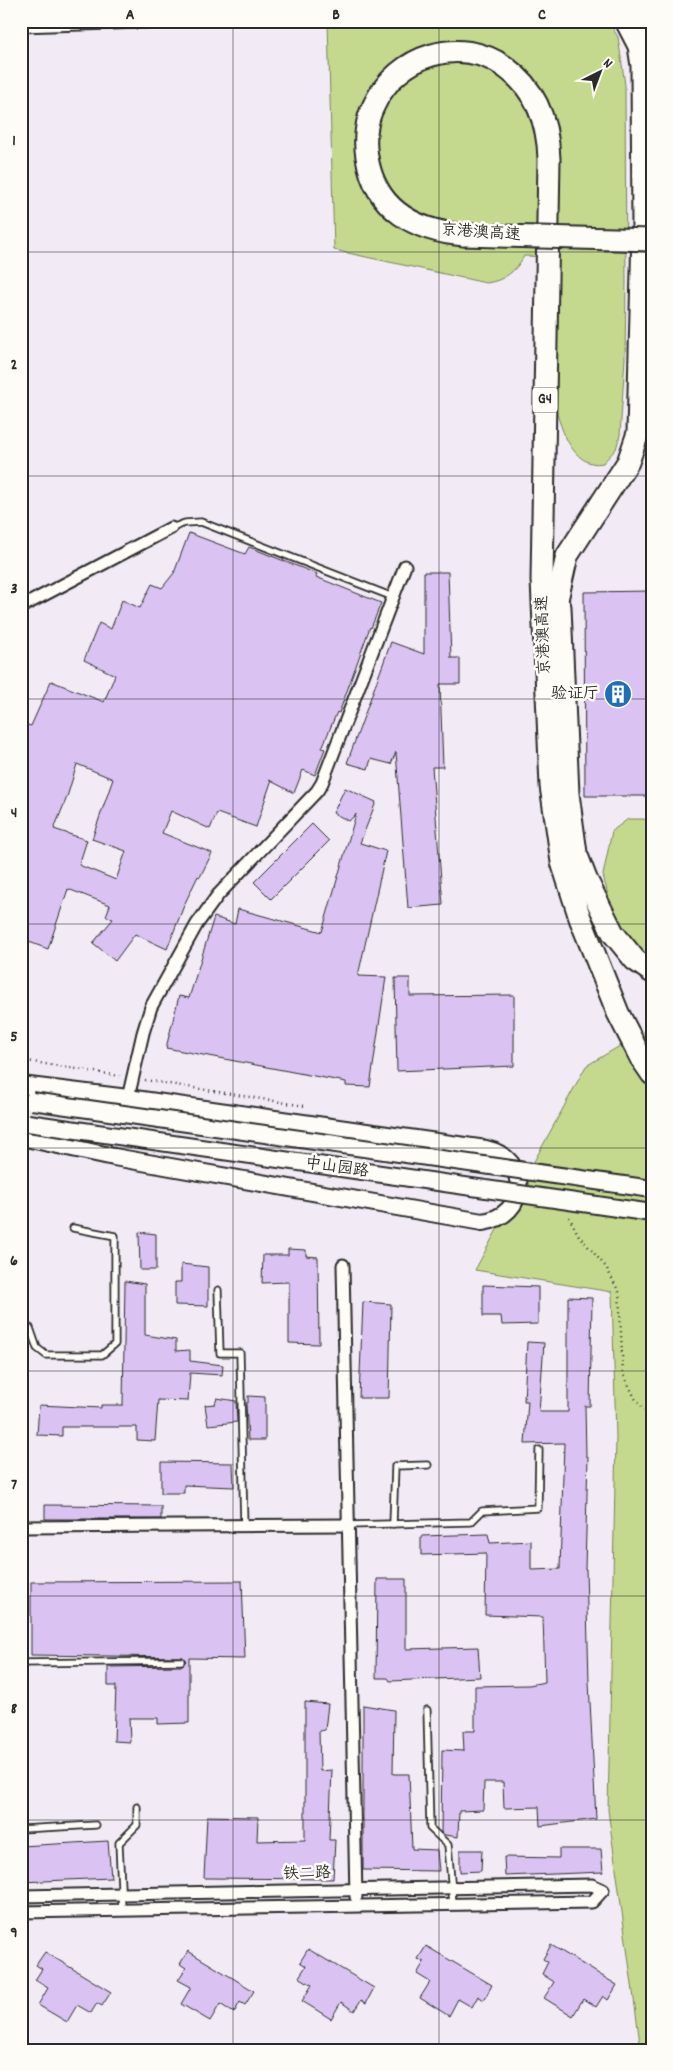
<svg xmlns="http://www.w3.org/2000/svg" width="673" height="2071" viewBox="0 0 673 2071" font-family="Dekko,'LXGW WenKai TC',sans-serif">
<rect width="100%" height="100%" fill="#f2ebf6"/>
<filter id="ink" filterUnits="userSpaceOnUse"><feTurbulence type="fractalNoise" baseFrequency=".02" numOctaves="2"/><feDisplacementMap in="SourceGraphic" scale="10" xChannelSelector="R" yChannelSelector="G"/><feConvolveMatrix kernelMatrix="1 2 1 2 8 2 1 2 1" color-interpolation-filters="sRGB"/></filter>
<g filter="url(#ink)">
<!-- green -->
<g fill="#c4d98e" stroke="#78825c">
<path d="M328 21H608L618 37 625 85 626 282 625 358 620 435 616 449 603 463C572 470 558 422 554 400L552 257 524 256C516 271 504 281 486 283L334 250Z"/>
<polygon points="628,819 644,819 652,824 652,960 641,955 615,923 603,875 612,831"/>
<polygon points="652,1027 652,2050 641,2050 608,1810 616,1438 612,1292 475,1270 586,1066"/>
</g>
<!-- building -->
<g fill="#dac3f3" stroke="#2b2b2b" fill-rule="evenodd">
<path d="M189 533 245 554 249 547 317 574 316 577 381 603 371 628 370 627 339 713 337 712 322 748 325 749 315 775 303 770 294 793 269 780 271 782 256 827 217 813 210 829 171 811 162 833 212 853 200 877 198 876 185 903 167 949 135 934 115 961 93 943 113 919 106 916 110 905 68 889 48 949 21 939V758L25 749 21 747V723L31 726 51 681 104 702 115 675 84 660 99 623 111 629 122 600 140 608 152 584 162 588 174 573ZM77 764 113 779 92 839 126 851 116 880 79 865 87 840 54 829 67 797Z"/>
<polygon points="424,572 448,572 451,658 460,658 460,684 440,684 443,767 432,767 443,905 408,908 396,752 391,764 371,759 368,769 347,763 391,642 424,654"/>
<polygon points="652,591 652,796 585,796 584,592"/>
<polygon points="345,788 376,802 360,843 386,851 358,976 386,977 370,1087 346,1086 346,1082 166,1048 179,996 189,998 214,917 235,924 238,909 322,932 356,814 349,821 333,813"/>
<polygon points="312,824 329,841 271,899 254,882"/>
<polygon points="395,978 410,978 410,996 514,995 514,1066 397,1071"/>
<polygon points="139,1232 156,1234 156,1270 140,1270"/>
<polygon points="288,1249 306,1250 306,1256 318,1257 319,1344 289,1343 289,1282 262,1283 263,1255 288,1255"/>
<polygon points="181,1264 208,1267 208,1306 175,1305 175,1282 181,1282"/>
<polygon points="125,1281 145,1284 145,1335 176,1340 176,1351 190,1350 190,1361 223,1365 222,1375 190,1373 188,1401 158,1400 155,1441 137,1440 137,1427 62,1427 62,1436 37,1435 39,1405 101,1408 101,1405 123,1405"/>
<polygon points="483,1285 538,1287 538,1324 502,1325 501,1316 483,1316"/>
<polygon points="568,1297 592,1298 590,1406 585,1406 586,1456 588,1456 585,1569 586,1569 589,1682 596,1819 540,1826 539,1807 504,1808 503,1782 484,1782 483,1810 459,1811 458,1837 445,1835 441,1832 442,1750 464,1751 463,1731 475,1731 475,1686 529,1685 545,1682 543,1617 485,1615 486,1553 421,1555 421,1536 488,1534 490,1543 531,1541 531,1570 560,1569 564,1443 525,1444 528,1401 524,1401 527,1342 544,1343 539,1412 568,1412"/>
<polygon points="363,1302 391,1304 389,1398 359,1398"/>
<polygon points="248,1396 265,1397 265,1440 248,1440 246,1403 248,1403"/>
<polygon points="217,1398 236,1401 237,1422 208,1425 205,1405 215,1404"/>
<polygon points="161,1462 233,1463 234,1487 184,1485 184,1493 161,1493"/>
<polygon points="45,1505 161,1506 161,1519 45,1519"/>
<polygon points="377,1579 406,1579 406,1649 478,1647 480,1677 390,1681 388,1678 376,1678"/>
<polygon points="242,1581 245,1659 189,1658 189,1723 158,1724 158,1718 129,1718 130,1742 114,1741 116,1686 108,1686 108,1667 181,1666 186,1661 183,1657 31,1655 31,1582"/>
<polygon points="305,1702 328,1704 325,1730 319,1731 320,1771 332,1770 329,1840 335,1840 333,1879 204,1878 207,1816 258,1817 257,1841 305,1840"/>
<polygon points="363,1705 394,1710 393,1774 409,1774 412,1849 437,1850 439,1871 363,1870"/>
<polygon points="108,1841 111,1878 21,1882 21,1846"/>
<polygon points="559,1849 601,1849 603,1872 505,1876 504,1857 559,1858"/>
<polygon points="460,1850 482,1850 481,1871 460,1872"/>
<polygon points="551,1945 617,1985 608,2000 603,1996 596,2007 583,1999 573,2016 544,1998 554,1982 542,1974 548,1962 543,1959"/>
<polygon points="426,1946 492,1985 484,2000 478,1996 472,2007 458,1999 449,2016 420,1998 430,1982 417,1974 424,1962 418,1959"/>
<polygon points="308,1949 374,1988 366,2003 361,2000 354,2011 341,2002 331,2019 302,2001 312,1985 299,1977 306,1966 300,1962"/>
<polygon points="188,1951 254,1991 245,2005 240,2002 234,2013 220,2004 210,2021 181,2004 191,1987 178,1980 186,1968 180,1964"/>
<polygon points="45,1952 111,1992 102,2006 97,2003 91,2013 77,2005 67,2022 38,2005 48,1988 35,1980 42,1969 36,1965"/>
</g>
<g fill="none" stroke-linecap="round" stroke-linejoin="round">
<!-- service casing -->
<g stroke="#2b2b2b" stroke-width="9">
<g id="service">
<polyline points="171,528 185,523 201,522 393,597"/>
<polyline points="218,1290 220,1353 240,1353 244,1527"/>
<polyline points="21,1329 30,1328 37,1348 46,1355 102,1355 115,1344 115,1236 73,1228"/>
<polyline points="393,1524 395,1466 428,1465"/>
<polyline points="348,1525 471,1522 482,1511 538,1508 539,1450"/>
<polyline points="21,1663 181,1661"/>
<polyline points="427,1710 430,1828 448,1845 453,1904"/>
<polyline points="21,1829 96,1825"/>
<polyline points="122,1910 119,1843 137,1825 137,1807"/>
</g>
</g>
<!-- minor casing -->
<g stroke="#2b2b2b" stroke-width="15">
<g id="minor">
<polyline points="21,26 170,21"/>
<polyline points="21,607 171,528"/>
<polyline points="128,1098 143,1033 151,1007 197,924 218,895 317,791 322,783 405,566"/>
<polyline points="343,1265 356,1897"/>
<polyline points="21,1527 348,1525"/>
<polyline points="21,1896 592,1885 603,1890 592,1902 21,1912"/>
</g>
</g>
<!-- secondary casing -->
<g stroke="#2b2b2b" stroke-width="20">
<path id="secondary" d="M21 1085 128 1098 486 1149C531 1159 529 1216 482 1222L114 1157 21 1137"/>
</g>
<!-- motorway casing -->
<g stroke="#2b2b2b" stroke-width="25">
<g id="motorway">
<polyline points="650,21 651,63"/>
<path d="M464 235C415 231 375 209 367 157 364 140 366 120 374 105 397 55 460 35 505 67 536 89 548 122 549 159L542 580 551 786 562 862 580 918 618 1013 641 1058 652 1074"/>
<polyline points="560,607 568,794 576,853 586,879 613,933 635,960 652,972"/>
<polyline points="551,626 567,556 628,462 638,433 643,231 642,66 639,46 626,21"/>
</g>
</g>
<!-- path -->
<g stroke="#2b2b2b" stroke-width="2.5" stroke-dasharray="1 4" stroke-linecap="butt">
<polyline points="21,1060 120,1076"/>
<polyline points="145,1080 305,1106"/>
<polyline points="569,1217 579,1236 606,1267 619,1292 623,1374 637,1402 652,1418"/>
</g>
<!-- service -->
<use href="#service" stroke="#fdfcf7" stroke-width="5.5"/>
<!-- minor -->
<use href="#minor" stroke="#fdfcf7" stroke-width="11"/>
<!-- secondary -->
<use href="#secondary" stroke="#fdfcf7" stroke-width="16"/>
<!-- motorway -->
<use href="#motorway" stroke="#fdfcf7" stroke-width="21"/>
<!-- secondary-bridge casing -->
<g stroke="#2b2b2b" stroke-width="20" stroke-linecap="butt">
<g id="secondary-bridge">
<polyline points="32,1101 652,1189"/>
<polyline points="28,1123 652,1213"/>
</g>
</g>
<!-- motorway-bridge casing -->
<g stroke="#2b2b2b" stroke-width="25" stroke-linecap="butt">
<polyline id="motorway-bridge" points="464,235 652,240"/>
</g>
<!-- secondary-bridge -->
<use href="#secondary-bridge" stroke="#fdfcf7" stroke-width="16"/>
<!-- motorway-bridge -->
<use href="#motorway-bridge" stroke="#fdfcf7" stroke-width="21"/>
</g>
</g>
<!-- grid -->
<path fill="none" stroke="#2b2b2b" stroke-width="1" stroke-opacity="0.55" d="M233 21V2050M439 21V2050M21 252H652M21 476H652M21 699H652M21 924H652M21 1148H652M21 1371H652M21 1596H652M21 1820H652"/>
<!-- icons -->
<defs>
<g id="building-disc" transform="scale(1.4375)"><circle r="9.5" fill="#1f6fb2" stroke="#fdfcf7"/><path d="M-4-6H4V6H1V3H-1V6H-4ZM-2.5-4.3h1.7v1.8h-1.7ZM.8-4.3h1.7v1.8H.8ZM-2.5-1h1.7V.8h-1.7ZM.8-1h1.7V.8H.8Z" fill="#fff"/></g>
</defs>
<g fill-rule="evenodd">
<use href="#building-disc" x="618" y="694"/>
</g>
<g text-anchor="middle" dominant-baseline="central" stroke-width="5" stroke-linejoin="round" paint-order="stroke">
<!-- shield labels -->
<rect fill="#fdfcf7" stroke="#6a6a68" stroke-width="1" x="532.5" y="387.5" width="25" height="25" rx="4"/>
<g font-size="15" font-weight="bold" fill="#2b2b2b">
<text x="545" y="400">G4</text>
</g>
<!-- street labels -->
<g font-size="16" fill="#2b2b2b" stroke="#fdfcf7">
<text transform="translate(481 233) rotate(4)">京港澳高速</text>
<text transform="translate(544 635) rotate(-92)">京港澳高速</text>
<text transform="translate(337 1168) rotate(8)">中山园路</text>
<text transform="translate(307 1874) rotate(-1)">铁二路</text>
</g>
<!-- poi labels -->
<g font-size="16" fill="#2b2b2b" stroke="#fdfcf7" text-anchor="end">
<text x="599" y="694">验证厅</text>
</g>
</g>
<!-- margin -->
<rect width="673" height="2071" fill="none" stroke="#fdfcf7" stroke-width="55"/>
<!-- north arrow -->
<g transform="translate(600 72) rotate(42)" stroke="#fdfcf7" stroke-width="4" paint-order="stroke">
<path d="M0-4L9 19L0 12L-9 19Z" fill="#2b2b2b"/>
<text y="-8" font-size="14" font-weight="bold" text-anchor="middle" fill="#2b2b2b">N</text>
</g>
<rect x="28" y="28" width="618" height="2016" fill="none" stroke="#2b2b2b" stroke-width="2"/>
<g font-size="16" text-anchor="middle" font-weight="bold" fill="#2b2b2b">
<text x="130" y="19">A</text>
<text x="336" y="19">B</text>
<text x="542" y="19">C</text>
<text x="14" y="145">1</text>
<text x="14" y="369">2</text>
<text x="14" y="593">3</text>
<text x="14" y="817">4</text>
<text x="14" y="1041">5</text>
<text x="14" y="1265">6</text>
<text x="14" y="1489">7</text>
<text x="14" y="1713">8</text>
<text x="14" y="1937">9</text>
</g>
</svg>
